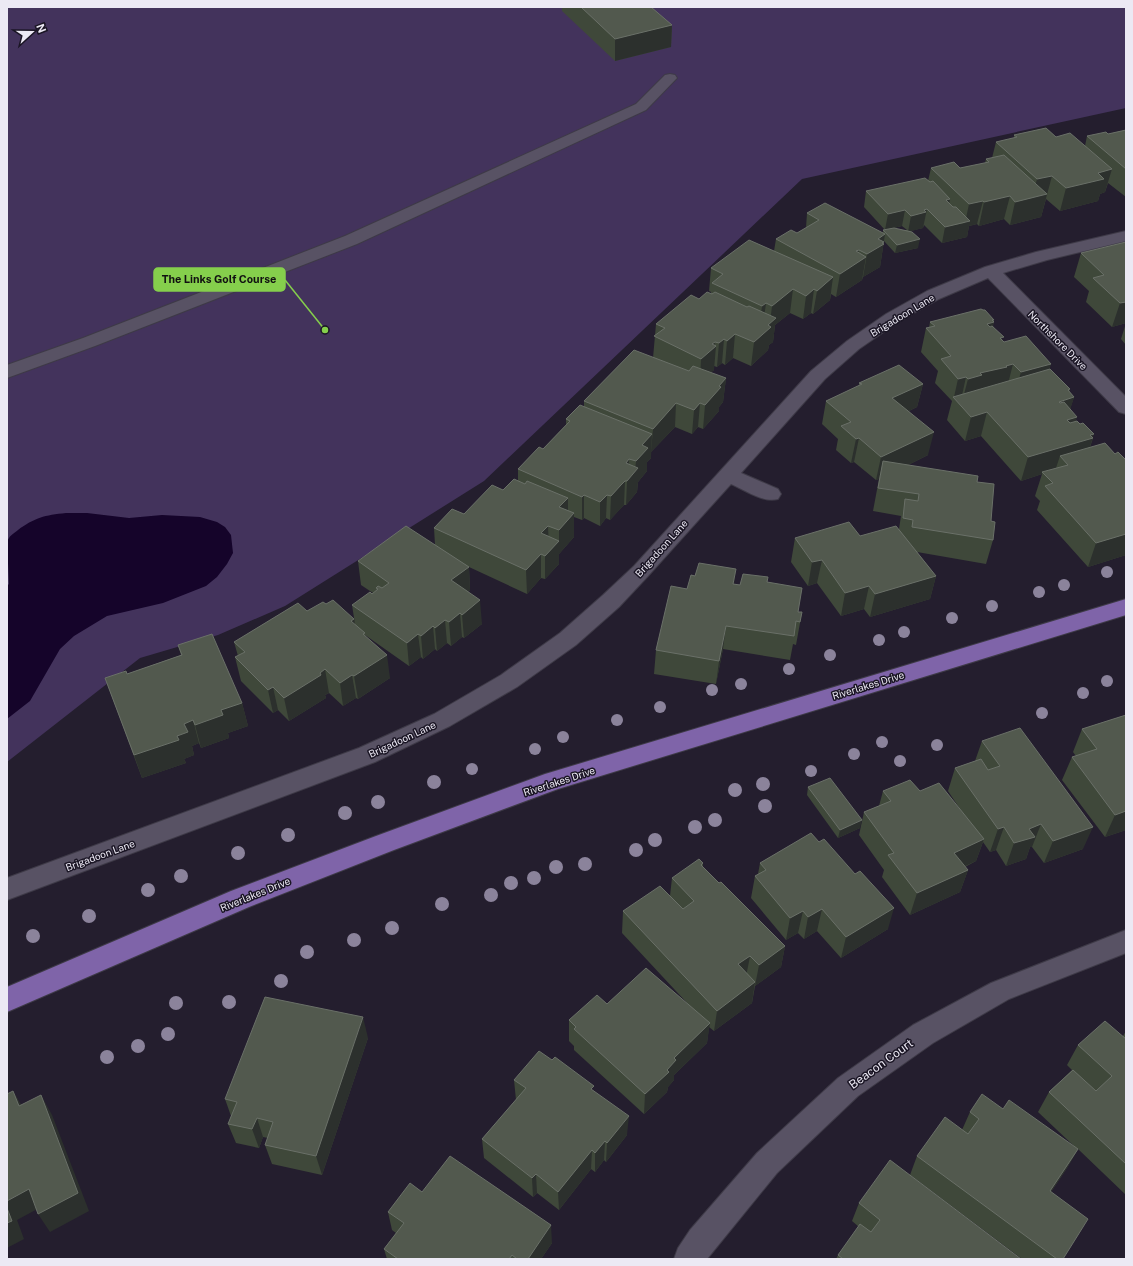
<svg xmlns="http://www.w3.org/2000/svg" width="1133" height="1266" viewBox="0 0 1133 1266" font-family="'Public Sans',sans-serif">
<rect width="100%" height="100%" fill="#241e2e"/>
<!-- green -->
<polygon fill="#43335c" points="7,7 1126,7 1126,108 802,179 484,481 285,606 218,635 140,658 7,762"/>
<!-- water -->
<path fill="#15042a" d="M66 513H87L129 518 162 515 200 517 217 522 225 527 231 535 233 553 227 564 217 577 206 586 163 603 107 616 74 636 60 649 30 701 7 719V586L9 584 7 542C9 536 13 534 18 530 34 518 45 515 66 513Z"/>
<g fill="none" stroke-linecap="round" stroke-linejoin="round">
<!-- minor casing -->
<g stroke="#3e3a47" stroke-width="2">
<g id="minor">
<polygon points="670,74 675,75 677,78 646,110 357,244 95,346 7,378 7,365 83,338 345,236 636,104 665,75"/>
<path d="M1126 231V241L1047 260 1003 273 1126 397V414L1119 412 988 278 939 299 898 322 859 349 825 379 741 473 778 489 781 494 778 499C763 503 745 490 731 484L648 576 619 607 576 645 517 687 450 726 375 762 7 900V878L359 748 434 714 501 675 560 633 603 595 634 566 811 371 847 341 886 314 927 291 985 267 1036 252Z"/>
<polygon points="1126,930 1126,953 1009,999 933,1043 858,1096 777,1173 707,1259 674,1259 678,1248 690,1230 757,1153 838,1078 913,1025 991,983"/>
</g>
</g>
<!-- major casing -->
<g stroke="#3e3a47" stroke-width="2">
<polygon id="major" points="1126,599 1126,615 558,789 394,850 249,907 7,1012 7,987 231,891 376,836 545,774"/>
</g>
<!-- minor -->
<use href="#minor" fill="#585264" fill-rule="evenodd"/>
<!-- major -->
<use href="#major" fill="#7f64a9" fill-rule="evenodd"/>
</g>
<!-- trees -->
<g fill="#8b839b">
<circle cx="1107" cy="572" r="6"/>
<circle cx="1064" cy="585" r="6"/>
<circle cx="1039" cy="592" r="6"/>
<circle cx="992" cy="606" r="6"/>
<circle cx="952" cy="618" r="6"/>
<circle cx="904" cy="632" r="6"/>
<circle cx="879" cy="640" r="6"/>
<circle cx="830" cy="655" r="6"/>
<circle cx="789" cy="669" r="6"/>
<circle cx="1107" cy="681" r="6"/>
<circle cx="741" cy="684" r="6"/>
<circle cx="712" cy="690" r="6"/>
<circle cx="1083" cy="693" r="6"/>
<circle cx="660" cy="707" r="6"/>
<circle cx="1042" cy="713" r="6"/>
<circle cx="617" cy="720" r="6"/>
<circle cx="563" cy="737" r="6"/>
<circle cx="882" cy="742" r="6"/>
<circle cx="937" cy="745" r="6"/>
<circle cx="535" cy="749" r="6"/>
<circle cx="854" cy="754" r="6"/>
<circle cx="900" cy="761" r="6"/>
<circle cx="472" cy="769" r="6"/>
<circle cx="811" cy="771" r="6"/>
<circle cx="434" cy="782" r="7"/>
<circle cx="763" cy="784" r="7"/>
<circle cx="735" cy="790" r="7"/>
<circle cx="378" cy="802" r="7"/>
<circle cx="765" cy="806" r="7"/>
<circle cx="345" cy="813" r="7"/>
<circle cx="715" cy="820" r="7"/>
<circle cx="695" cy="827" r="7"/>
<circle cx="288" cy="835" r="7"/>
<circle cx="655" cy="840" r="7"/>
<circle cx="636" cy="850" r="7"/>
<circle cx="238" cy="853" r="7"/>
<circle cx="585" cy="864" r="7"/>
<circle cx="556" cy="867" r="7"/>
<circle cx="181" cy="876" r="7"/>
<circle cx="534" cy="878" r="7"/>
<circle cx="511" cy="883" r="7"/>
<circle cx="148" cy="890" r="7"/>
<circle cx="491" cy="895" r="7"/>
<circle cx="442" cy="904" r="7"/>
<circle cx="89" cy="916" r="7"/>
<circle cx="392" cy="928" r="7"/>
<circle cx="33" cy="936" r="7"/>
<circle cx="354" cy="940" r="7"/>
<circle cx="307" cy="952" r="7"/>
<circle cx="281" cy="981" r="7"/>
<circle cx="229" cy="1002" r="7"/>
<circle cx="176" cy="1003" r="7"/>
<circle cx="168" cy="1034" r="7"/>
<circle cx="138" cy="1046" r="7"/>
<circle cx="107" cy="1057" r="7"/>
</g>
<!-- wall -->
<g fill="#3f483a">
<polygon points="562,7 651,7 672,25 671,47 615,61 562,11"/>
<polygon points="1126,130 1126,197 1108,183 1105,192 1100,194 1098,201 1060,211 1046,199 1041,217 1010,225 1004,219 979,226 977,224 969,226 967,237 942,243 924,225 923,228 910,231 918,248 895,253 884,241 880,267 863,277 862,280 836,297 831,294 830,300 813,314 811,313 803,319 790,313 775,325 773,342 769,345 768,350 751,366 733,358 725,365 722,363 717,367 714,366 714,370 710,373 726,378 723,402 719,407 719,411 703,429 698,427 692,434 675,427 651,452 651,458 647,462 647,471 638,482 637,492 626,505 624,505 620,509 610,520 606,518 600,526 584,518 582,520 574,517 574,537 559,554 559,564 545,579 541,578 527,594 469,567 470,590 468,592 482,624 464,638 462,637 451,646 447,643 437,651 435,649 423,659 421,657 409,666 365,635 390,678 358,699 356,698 343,706 329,693 325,695 326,698 289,721 278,710 273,713 241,681 235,657 238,656 234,642 307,611 326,604 354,619 355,624 352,605 373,593 361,585 358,561 435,545 434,528 464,514 518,481 518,469 543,449 566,425 566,419 584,407 584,401 653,358 656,324 699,299 711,294 711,292 709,291 711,268 774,251 776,239 797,233 806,228 807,213 883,233 883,230 907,230 902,226 885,230 864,207 866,191 928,181 931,168 960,168 985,163 986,159 992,158 996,142 1014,138 1014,135 1056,137 1085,146 1087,136 1108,134"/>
<polygon points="1126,242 1126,345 1121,339 1126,323 1112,327 1086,302 1089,291 1074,277 1081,253"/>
<polygon points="983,310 994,320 993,326 1004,342 1050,369 1070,389 1069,392 1074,397 1070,409 1076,421 1093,438 1090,447 1126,555 1088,567 1037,510 1040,501 1035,496 1042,474 1021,481 981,436 965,441 947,420 952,401 935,383 938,371 921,352 926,328 929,328 930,322"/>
<polygon points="859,383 923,384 917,407 909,411 928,455 908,465 977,482 991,521 993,540 986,564 917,552 936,576 930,599 870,617 864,609 841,616 817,583 808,586 791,562 795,538 860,536 899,529 901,516 873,511 879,479 876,480 854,462 851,463 836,450 838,439 822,424 826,401 859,386"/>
<polygon points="767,582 798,612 802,612 796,645 793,644 790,660 723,649 716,684 654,674 656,650 687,589 734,584 740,585"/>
<polygon points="178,645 242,703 248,726 228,733 229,738 201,748 199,743 192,746 194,755 184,759 186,763 142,778 105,678 127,674 181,655"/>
<polygon points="1126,715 1126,830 1105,837 1062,780 1072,757 1076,756 1073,752 1082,729"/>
<polygon points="982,741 1083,849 1044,863 1032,847 1030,847 1026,859 1006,866 996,850 990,852 983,842 976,861 965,867 968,870 960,892 910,915 882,877 884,870 859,835 864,812 879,806 883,791 920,791 966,818 948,791 955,768 975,761"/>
<polygon points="808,787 860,828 838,838 807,795"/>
<polygon points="703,863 703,867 719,883 785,946 781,967 755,986 752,1003 714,1031 709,1027 707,1043 674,1075 674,1080 668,1087 667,1092 644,1114 574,1050 574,1046 569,1041 569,1020 607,1004 688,1004 622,933 623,911 670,896 672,878"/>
<polygon points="760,863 888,929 841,958 817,931 804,939 798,933 786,940 751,898 755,876 758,874"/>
<polygon points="1126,1031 1126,1195 1078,1149 1067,1168 1051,1192 1063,1259 1022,1259 910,1175 917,1156 962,1130 970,1112 1003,1109 1075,1147 1038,1112 1049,1092 1072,1070 1067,1065 1078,1045 1123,1036"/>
<polygon points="368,1038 322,1175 272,1164 265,1145 268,1138 263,1137 259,1148 236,1143 228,1124 231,1116 225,1099"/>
<polygon points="514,1080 593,1090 627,1135 606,1162 604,1160 595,1172 591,1169 559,1210 537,1193 533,1197 484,1158 482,1139 516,1100"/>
<polygon points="422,1192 552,1243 541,1259 387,1259 384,1249 396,1233 392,1230 388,1212"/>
<polygon points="859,1203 1021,1259 836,1259 838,1255 859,1227 852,1221"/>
</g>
<!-- shaded-wall -->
<g fill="#2c302d">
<polygon points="672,25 671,47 615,61 615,39"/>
<polygon points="1112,169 1105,192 1100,194 1098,201 1060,211 1066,188 1098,173"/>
<polygon points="1052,176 1041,217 1010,225 1015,202 1032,198 1037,179"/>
<polygon points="1010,196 1004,219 979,226 984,202"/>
<polygon points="950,199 947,215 946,200"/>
<polygon points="983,201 977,224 969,226 967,237 942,243 945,227 965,223 969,204"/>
<polygon points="927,209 923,228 908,232 911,216 924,210"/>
<polygon points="905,210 902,226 885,230 888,214"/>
<polygon points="885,234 880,267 863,277 867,254 878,239"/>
<polygon points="920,239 918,248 895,253 897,245"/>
<polygon points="859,250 856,263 866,257 862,280 836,297 840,274 856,251"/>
<polygon points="833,277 830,300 813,314 817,291"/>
<polygon points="793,289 790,313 775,325 773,342 769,345 768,350 751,366 754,342 770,323 772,306"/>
<polygon points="814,289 811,313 803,319 806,296"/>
<polygon points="1126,302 1126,323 1112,327 1120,303"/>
<polygon points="766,303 763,326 759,329 762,306"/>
<polygon points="992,320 994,320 988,346 987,324"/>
<polygon points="735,334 733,358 725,365 727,341"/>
<polygon points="724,339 722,363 717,367 719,343"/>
<polygon points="715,342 714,347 716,346 714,370 700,382 701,359 712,344"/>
<polygon points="1013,364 1007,388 962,402 968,379 980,373"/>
<polygon points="1051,364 1044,388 1014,396 1021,372"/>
<polygon points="966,377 961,400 954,397 958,379"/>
<polygon points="726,378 723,402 719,407 719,411 703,429 705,405 719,386"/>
<polygon points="923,384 917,407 888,421 892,398"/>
<polygon points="1070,389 1067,399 1074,397 1067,420 1077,417 1070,441 1059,402 1068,390"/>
<polygon points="676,403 675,427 651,452 653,429"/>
<polygon points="700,403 698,427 692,434 694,410"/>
<polygon points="987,412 981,436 965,441 971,417"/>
<polygon points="934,432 928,455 880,479 883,461 879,479 876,480 881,457"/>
<polygon points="652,434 651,458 647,462 647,471 638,482 637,492 626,505 627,481 625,481 624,505 610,520 611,496 626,463 629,459 628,479 635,471 636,461 642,445"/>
<polygon points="1094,434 1085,462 1068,465 1060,456 1055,471 1042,472 1042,474 1021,481 1028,457"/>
<polygon points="859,438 854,462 851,463 856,439"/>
<polygon points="584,495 584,518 582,520 582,497"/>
<polygon points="607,495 606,518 600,526 600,502"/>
<polygon points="568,498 568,520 574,513 574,537 559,554 559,507"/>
<polygon points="548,526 549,549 541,533"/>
<polygon points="1126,534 1126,555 1088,567 1096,543"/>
<polygon points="559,541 559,564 545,579 545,556"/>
<polygon points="541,554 541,578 527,594 526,570"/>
<polygon points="822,560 817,583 808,586 812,562"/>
<polygon points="469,567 470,590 453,604 451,580"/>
<polygon points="736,569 733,593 733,584"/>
<polygon points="936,576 930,599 870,617 875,594"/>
<polygon points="869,586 864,609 841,616 845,593"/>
<polygon points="480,600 482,624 464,638 462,615"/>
<polygon points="460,613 462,637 451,646 449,622"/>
<polygon points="354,619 358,642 351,621"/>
<polygon points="445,620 447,643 437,651 435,628"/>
<polygon points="433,626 435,649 423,659 421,636"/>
<polygon points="726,626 723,649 716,684 719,661"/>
<polygon points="418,634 421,657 409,666 407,643"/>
<polygon points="387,655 390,678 358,699 354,676"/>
<polygon points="325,669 329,693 325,695 326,698 289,721 284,698"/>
<polygon points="352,675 356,698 343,706 340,683"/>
<polygon points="273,687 278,710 273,713 268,690"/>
<polygon points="242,703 248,726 228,733 229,738 201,748 195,725 221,710"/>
<polygon points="193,720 199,743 192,746 194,755 184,759 186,763 142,778 134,755 177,736 184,724"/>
<polygon points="1126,811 1126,830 1105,837 1115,815"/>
<polygon points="862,820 860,828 838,838 840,830"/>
<polygon points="1041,824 1032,847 1030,847 1026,859 1006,866 1014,843 1029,829"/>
<polygon points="1004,827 996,850 990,852 998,829"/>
<polygon points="1093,827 1083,849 1044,863 1053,841"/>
<polygon points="984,839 976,861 946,875 954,853"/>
<polygon points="968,870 960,892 910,915 917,893"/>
<polygon points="894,908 888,929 841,958 846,937"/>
<polygon points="822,909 817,931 804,939 808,917"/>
<polygon points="803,911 798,933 786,940 790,918"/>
<polygon points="785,946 781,967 755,986 759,965"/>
<polygon points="750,956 746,977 738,964"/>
<polygon points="755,982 752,1003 714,1031 717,1011"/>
<polygon points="363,1017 368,1038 322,1175 316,1156"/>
<polygon points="710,1023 707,1043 674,1075 674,1080 668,1087 667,1092 644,1114 645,1094 667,1070 674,1058"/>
<polygon points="13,1091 25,1111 19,1106"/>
<polygon points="41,1095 52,1115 89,1211 50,1232 38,1214"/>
<polygon points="629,1116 627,1135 606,1162 607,1143"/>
<polygon points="257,1118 263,1137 259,1148 252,1129"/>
<polygon points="605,1141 604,1160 595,1172 595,1153"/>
<polygon points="1078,1149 1067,1168 1039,1210 1050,1191"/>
<polygon points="592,1150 591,1169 559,1210 558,1192"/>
<polygon points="536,1174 537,1193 533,1197 532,1178"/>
<polygon points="29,1189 41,1207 17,1220 24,1239 7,1248 7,1201"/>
<polygon points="551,1225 552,1243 541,1259 528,1259"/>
</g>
<!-- building -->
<g fill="#52594e" stroke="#6a7068">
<polygon points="581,7 651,7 672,25 615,39"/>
<polygon points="1046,128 1056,137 1070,133 1112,169 1098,173 1104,179 1066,188 1052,176 1037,179 996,142 1017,137 1014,135"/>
<polygon points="1126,130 1126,169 1087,136 1106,132 1108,134"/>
<polygon points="1004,155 1047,194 1015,202 1010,196 984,202 983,201 969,204 931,168 954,162 960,168 989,162 986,159"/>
<polygon points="925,178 930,182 933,181 950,199 946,200 953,207 956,207 970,221 945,227 927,209 924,210 926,212 911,216 905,210 888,214 866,191"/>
<polygon points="825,203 885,234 878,239 884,242 882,243 884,244 867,254 859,250 856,251 866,257 840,274 776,239 791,230 797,233 819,220 807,213"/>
<polygon points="894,228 912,232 920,239 897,245 883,230"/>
<polygon points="749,240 833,277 817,291 814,289 806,296 793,289 772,306 766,303 762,306 712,283 723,274 711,268"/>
<polygon points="1126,242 1126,302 1120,303 1093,278 1104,275 1081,253"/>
<polygon points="707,292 712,294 715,292 747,307 749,306 776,318 768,325 771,327 754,342 735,334 727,341 724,339 719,343 715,342 712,344 716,346 701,359 654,336 665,328 656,324 691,295 699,299"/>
<polygon points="981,309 983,310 985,310 994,320 992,320 994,322 987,324 990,327 992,326 1004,337 1000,338 1004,342 1026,336 1051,364 1021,372 1013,364 1006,366 1007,367 980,373 982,375 968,379 966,377 958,379 941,359 951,356 926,328 935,326 930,322"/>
<polygon points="634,350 689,371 693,366 726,378 719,386 721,387 705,405 700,403 694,410 676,403 653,429 584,401"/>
<polygon points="899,365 923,384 892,398 934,432 881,457 859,438 856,439 841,426 851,422 826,401 862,384 859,383"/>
<polygon points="1050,369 1070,389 1068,390 1074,397 1059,402 1060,403 1064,402 1077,417 1067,420 1070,423 1077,421 1080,424 1083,423 1094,434 1090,435 1093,438 1028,457 987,412 971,417 953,397"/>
<polygon points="580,405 652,434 642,445 648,448 636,461 629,459 626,463 638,468 627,481 625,481 621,485 611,496 607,495 600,502 584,495 582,497 518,469 539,447 543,449 570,421 566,419"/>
<polygon points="1105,443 1115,454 1118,452 1126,460 1126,534 1096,543 1045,486 1053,483 1042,472 1068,465 1060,456"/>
<polygon points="883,461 978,476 977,482 994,484 991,521 995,522 993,540 912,527 913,520 903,518 905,499 918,501 919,494 878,488"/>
<polygon points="514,479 525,484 527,481 568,498 559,507 574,513 559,530 548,526 541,533 559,541 545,556 541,554 526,570 434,528 452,509 464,514 492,485 503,490"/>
<polygon points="849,522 860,536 896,526 936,576 875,594 869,586 845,593 822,560 812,562 795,538"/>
<polygon points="406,526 469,567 451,580 480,600 462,615 460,613 449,622 445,620 435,628 433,626 421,636 418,634 407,643 352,605 370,592 372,594 378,589 376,588 378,586 382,588 389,583 358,561"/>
<polygon points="699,563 736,569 733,584 740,585 743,574 768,577 767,582 802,588 798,612 802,612 800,622 796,621 794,636 726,626 719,661 656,650 671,586 687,589 691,575 695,576"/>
<polygon points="333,600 354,619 351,621 365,633 363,634 387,655 354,676 352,675 340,683 325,669 320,673 321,675 284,698 273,687 268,690 235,657 245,652 234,642 298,603 307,611 323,602 326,604"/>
<polygon points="212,634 242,703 221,710 223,715 195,725 193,720 184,724 188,732 177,736 179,740 134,755 105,678 126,671 127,674 182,655 178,645"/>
<polygon points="1126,715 1126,811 1115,815 1072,757 1097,749 1082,729"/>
<polygon points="1020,728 1093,827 1053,841 1041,824 1029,829 1035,837 1014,843 1004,827 998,829 955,768 981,759 988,770 1000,766 982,741"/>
<polygon points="830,778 862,820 840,830 808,787"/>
<polygon points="910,780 920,791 939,783 984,839 954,853 968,870 917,893 888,855 894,853 864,812 891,801 883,791"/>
<polygon points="811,833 819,842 824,839 855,874 860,871 894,908 846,937 822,909 808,917 803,911 790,918 755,876 766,870 760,863"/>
<polygon points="699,859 703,863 701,865 719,883 721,882 785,946 759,965 750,956 738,964 755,982 717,1011 623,911 660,886 683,909 694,901 672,878"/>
<polygon points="646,968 710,1023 674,1058 676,1060 667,1070 669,1072 645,1094 574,1029 576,1027 569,1020 597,995 607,1004"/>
<polygon points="265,997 363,1017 316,1156 265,1145 273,1122 257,1118 252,1129 228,1124 237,1102 225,1099"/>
<polygon points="1105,1021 1126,1039 1126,1164 1049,1092 1073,1070 1096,1091 1112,1076 1078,1045"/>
<polygon points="539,1051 552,1060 555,1057 594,1086 591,1089 629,1116 607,1143 605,1141 595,1153 592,1150 558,1192 536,1174 532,1178 482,1139 526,1088 514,1080"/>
<polygon points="13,1091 19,1106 41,1095 78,1193 38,1214 29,1189 7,1201 7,1094"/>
<polygon points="982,1094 1003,1109 1009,1100 1078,1149 1050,1191 1088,1219 1063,1259 1057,1259 917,1156 945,1117 968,1134 979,1119 970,1112"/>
<polygon points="450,1156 551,1225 528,1259 517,1259 512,1255 509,1259 398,1259 384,1249 404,1223 388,1212 410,1183 422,1192"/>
<polygon points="890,1160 1021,1259 843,1259 838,1255 860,1224 871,1232 880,1220 859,1203"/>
<polygon points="7,1208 12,1221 7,1223"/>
</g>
<g text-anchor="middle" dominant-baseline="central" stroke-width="3" stroke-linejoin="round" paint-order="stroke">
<!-- street labels -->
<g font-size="10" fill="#ece9f4" stroke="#1a1524">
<text transform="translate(902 315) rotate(-31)">Brigadoon Lane</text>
<text transform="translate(1058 340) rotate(45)">Northshore Drive</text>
<text transform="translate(661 548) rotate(-48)">Brigadoon Lane</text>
<text transform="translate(868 685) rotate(-17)">Riverlakes Drive</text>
<text transform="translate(402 739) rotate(-25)">Brigadoon Lane</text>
<text transform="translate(559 781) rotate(-18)">Riverlakes Drive</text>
<text transform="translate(100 855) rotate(-20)">Brigadoon Lane</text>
<text transform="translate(255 894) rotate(-22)">Riverlakes Drive</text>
</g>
<!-- near-street labels -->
<g font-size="12" fill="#ece9f4" stroke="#1a1524">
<text transform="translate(881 1064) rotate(-36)">Beacon Court</text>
</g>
</g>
<!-- callouts -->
<path fill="none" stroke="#85cf4c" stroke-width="1.5" d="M325 330L285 280"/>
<circle fill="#85cf4c" stroke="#1a1524" stroke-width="1.5" cx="325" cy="330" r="4"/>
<rect fill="#85cf4c" stroke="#85cf4c" stroke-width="1.5" x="154" y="268" width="131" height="23" rx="4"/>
<g font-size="11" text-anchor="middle" font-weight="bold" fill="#111">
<text x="219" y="283">The Links Golf Course</text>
</g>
<!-- border -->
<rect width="1133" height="1266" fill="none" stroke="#ece9f4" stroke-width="16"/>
<!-- north arrow -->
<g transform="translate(32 32) rotate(69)" stroke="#1a1524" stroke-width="3" paint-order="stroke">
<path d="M0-3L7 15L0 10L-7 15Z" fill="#ece9f4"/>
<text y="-6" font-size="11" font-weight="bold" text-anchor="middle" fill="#ece9f4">N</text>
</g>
</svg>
